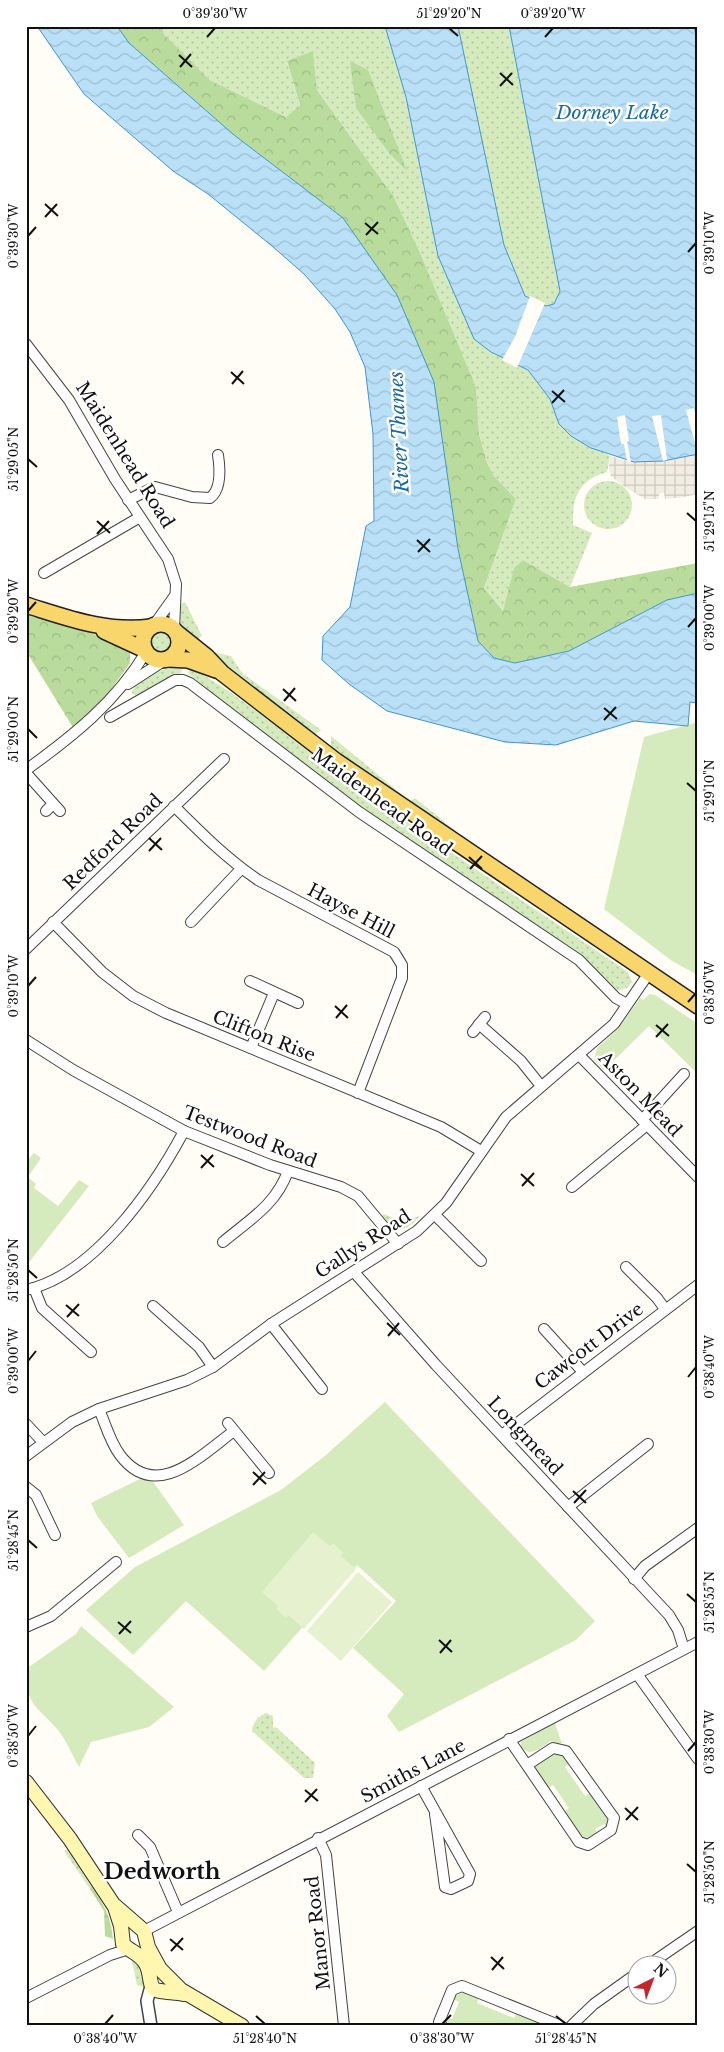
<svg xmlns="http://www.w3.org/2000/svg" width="724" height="2052" viewBox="0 0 724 2052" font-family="'Libre Baskerville',serif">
<defs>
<pattern id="grass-dots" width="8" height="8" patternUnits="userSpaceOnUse" patternTransform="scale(1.25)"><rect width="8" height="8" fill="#d5ebbd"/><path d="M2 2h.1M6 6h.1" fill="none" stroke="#b6c8a1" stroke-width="1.8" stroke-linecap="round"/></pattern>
<pattern id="forest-crowns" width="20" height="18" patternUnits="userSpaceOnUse" patternTransform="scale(1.25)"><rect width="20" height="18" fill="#b9dc9c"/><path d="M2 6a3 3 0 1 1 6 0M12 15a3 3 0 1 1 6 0" fill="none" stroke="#9ebc85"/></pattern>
<pattern id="plaza-grid" width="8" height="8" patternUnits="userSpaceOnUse" patternTransform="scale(1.25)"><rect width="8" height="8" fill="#f1ede2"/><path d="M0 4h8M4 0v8" fill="none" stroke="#cecac1"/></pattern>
<pattern id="water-waves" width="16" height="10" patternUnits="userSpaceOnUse" patternTransform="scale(1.25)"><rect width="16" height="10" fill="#b9e0f7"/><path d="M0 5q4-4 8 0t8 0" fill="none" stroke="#9ebfd3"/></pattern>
</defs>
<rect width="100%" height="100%" fill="#fffdf5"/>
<!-- grass -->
<g fill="url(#grass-dots)">
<path d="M162 26H385L406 97 438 256 491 352 528 370 550 399 559 424 571 436 610 456 607 472C579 480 572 497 573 525L592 533 570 587 523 560 514 568 504 612 484 588 516 499 494 476 487 463 479 434 476 387 421 255 394 197 317 90 313 52 287 62 300 105 286 117 210 80 164 34Z"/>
<polygon points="458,26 509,26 560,291 554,304 546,306 525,296 504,245"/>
<circle cx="608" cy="505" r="24"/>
<polygon points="185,602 202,636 195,640 180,622 180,605"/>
<circle cx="162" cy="642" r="13"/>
<polygon points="208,651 231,656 242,673 321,730 314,736"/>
<path d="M184 664 181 673 164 680 136 696 132 693C134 678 171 666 184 664Z"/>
<path d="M191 668C241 695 283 734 329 767 427 838 528 904 628 972L632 982 627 988 616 991 582 955 355 803 200 685 201 684 188 673Z"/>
<polygon points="331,736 410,801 415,798 469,842 331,747"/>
<path d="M384 1214C396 1220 408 1220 420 1216 411 1225 406 1231 393 1229L382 1216Z"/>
<path d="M266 1713 273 1716V1727L277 1728 315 1763 313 1778H304L252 1731C253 1722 257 1717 266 1713Z"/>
<polygon points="67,1849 91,1886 90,1889 64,1851"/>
<polygon points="135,1956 147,1979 144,1987 137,1985 132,1961"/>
</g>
<!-- forest -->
<g fill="url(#forest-crowns)">
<polygon points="117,26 162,26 164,34 210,80 286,117 300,105 287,61 313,51 317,90 394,197 421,255 476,387 479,434 487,463 494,476 516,499 484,588 503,611 514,568 523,560 570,587 698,563 698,593 667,600 569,651 515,663 494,658 478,641 458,549 434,382 343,218 234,135 129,43"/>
<polygon points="350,61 368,70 407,171 389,153 356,108"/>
<polygon points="26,612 87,631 130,651 130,663 95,712 74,729 26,651"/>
<path d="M91 1886C104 1904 111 1917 113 1939L105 1936 104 1911 90 1889Z"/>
</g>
<!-- park -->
<g fill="#d5ebbd">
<polygon points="698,722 698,975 672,961 604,909 644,737"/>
<polygon points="650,994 655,995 698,1024 698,1074 649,1026 604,1070 594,1060 597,1048 618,1029 640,998 643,1000"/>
<polygon points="34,1153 41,1158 28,1177 36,1184 34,1188 58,1206 79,1180 89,1186 26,1266 26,1162"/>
<polygon points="385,1402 595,1621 576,1640 399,1732 387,1716 404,1694 353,1648 396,1601 357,1565 264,1671 186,1601 133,1655 86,1610 135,1567 281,1490 326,1455"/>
<polygon points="144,1477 151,1479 184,1525 129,1558 97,1516 91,1503"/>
<path d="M81 1626 174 1707 149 1727 91 1742 79 1767C72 1755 66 1739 57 1729 35 1704 26 1705 26 1669L76 1634Z"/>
<path d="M555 1723 561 1741 564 1742 559 1744 551 1741C540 1748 531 1758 521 1747V1742Z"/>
<polygon points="554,1752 563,1755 570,1763 565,1767 585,1796 590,1793 609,1819 607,1828 604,1824 595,1829 598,1835 589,1840 582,1839 564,1812 569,1808 553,1785 547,1789 534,1770 537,1763"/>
<polygon points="464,1992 479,1997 477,2003 514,2018 517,2012 551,2026 447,2026 445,2017 452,2019 459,2002 453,1999 456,1995"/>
</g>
<!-- pitch -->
<g fill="#e6f2cf">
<polygon points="313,1532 330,1546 333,1543 343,1553 341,1556 356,1569 304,1629 288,1615 286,1618 276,1609 278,1606 262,1592"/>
<polygon points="358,1572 392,1602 341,1661 307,1631"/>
</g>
<!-- plaza -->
<polygon fill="url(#plaza-grid)" points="698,454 698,494 684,497 665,499 664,493 661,493 659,494 659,499 645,499 625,487 611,476 609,468 610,456 627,461 664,461"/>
<!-- water -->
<g fill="url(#water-waves)" stroke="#3f96cf">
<polygon points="37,26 117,26 129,43 234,135 343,218 397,295 434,382 458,549 478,641 494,658 515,663 569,651 667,600 698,593 698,703 690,702 688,726 634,721 556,745 505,742 387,711 349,684 322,660 323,636 350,607 366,526 374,521 373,434 365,367 350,332 335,309 304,274 272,246 208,194 173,171 84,94"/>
<polygon points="385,26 458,26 504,245 525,296 546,306 554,304 560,291 509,26 694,26 698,46 698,454 663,461 634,462 591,448 571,436 559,424 550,399 528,370 491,352 474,339 438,256 406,97"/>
</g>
<!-- pier -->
<g fill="#fffdf5">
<polygon points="530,296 545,303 517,368 502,360 515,337"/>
<polygon points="694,408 698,424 698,454 686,410"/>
<polygon points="625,415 629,441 627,442 631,462 627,461 624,444 621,444 617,417"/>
<polygon points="661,415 667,460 663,461 652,416"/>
</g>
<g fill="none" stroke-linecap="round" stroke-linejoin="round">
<!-- minor casing -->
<g stroke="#444" stroke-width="12">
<g id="minor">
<polyline points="26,344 69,400 115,479 168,559 176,584 174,629"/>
<path d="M128 500 155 487 192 497 210 498C222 489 220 468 218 455"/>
<polyline points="44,573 140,517"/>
<polyline points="154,625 174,597"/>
<polyline points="128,684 165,660"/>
<polyline points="110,717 175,680 183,680 190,683 359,812 579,960 616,998 627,1004"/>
<path d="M26 770C73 736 116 702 146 652"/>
<polyline points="26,773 60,811"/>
<path d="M174 806C201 833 226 858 258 880L394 952 402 965V978L358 1093"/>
<polyline points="46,811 53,804"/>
<polyline points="53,922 102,972 133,996 166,1013 441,1127 481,1151"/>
<polyline points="191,922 241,869"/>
<polyline points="26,949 224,759"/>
<polyline points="250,981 298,1003"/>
<polyline points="479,1024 521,1061 541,1086"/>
<polyline points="473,1032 485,1017"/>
<polyline points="26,1040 73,1070 184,1131 270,1165 341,1187 358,1196 398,1244"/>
<polyline points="251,1048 274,993"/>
<polyline points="579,1055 698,1177"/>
<polyline points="642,1120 684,1074"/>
<polyline points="572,1187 647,1125"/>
<polyline points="435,1215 481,1261"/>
<path d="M223 1242C249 1220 276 1205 288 1171"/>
<polyline points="626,1267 657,1298 665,1309"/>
<polyline points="354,1272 436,1365 669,1615 678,1630 684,1649"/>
<polyline points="34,1288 42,1308 91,1352"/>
<path d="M26 1290C94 1275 153 1189 184 1131"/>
<polyline points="153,1306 199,1347 213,1367"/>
<polyline points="271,1324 322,1389"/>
<polyline points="544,1329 583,1372"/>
<path d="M99 1409C105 1423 110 1442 120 1455 156 1503 201 1455 234 1431"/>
<polyline points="228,1423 269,1473"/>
<polyline points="26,1424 43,1442"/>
<polyline points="502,1435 698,1285"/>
<polyline points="26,1456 72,1422 99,1409 187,1380 213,1367 271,1324 417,1231 446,1203 506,1117 614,1024 649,973"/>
<polyline points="26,1487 36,1495 55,1535"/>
<polyline points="568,1507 648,1444"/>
<polyline points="634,1579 645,1566 698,1528"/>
<polyline points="26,1627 51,1616 116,1562"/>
<polyline points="637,1674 698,1759"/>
<polyline points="509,1739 579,1842 588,1845 611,1830 614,1818 566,1751 553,1748 527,1765"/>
<polyline points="421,1786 470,1874 468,1881 451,1889 445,1887 435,1814"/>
<polyline points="138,1835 150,1847 178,1912"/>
<polyline points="318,1838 326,1855 344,2026"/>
<polyline points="144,1931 698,1642"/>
<polyline points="650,1964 698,1931"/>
<polyline points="26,1998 110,1955 129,1949"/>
<polyline points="442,2026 439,2022 452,1990 462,1986 561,2026"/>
<polyline points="571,2026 594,2004 636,1974"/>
</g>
</g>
<!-- tertiary casing -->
<g stroke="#444" stroke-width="14">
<polyline id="tertiary" points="151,2026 147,2001 151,1986"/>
</g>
<!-- secondary casing -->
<g stroke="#333" stroke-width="16">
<g id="secondary">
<polyline points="26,1782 70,1839 113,1904 144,1931 148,1947 160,1969 181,1990 242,2026"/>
<path d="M115 1907 121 1926 123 1944C130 1952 140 1953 146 1964 151 1972 149 1985 154 1989 157 1992 177 1992 184 1994"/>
</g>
</g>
<!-- primary casing -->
<g stroke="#222" stroke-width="18">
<g id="primary">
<path d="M26 605C68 618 107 633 151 627"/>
<circle cx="161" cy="642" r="18"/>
<polyline points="104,631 145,650"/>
<polyline points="176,632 206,656 222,673 336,761 698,1006"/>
<polyline points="168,659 188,660 216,670"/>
</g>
</g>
<!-- minor -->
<use href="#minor" stroke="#fff" stroke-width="10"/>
<!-- tertiary -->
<use href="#tertiary" stroke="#fff" stroke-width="11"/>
<!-- secondary -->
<use href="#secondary" stroke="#fff6b0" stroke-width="14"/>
<!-- primary -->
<use href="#primary" stroke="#f9d66b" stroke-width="15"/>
</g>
<!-- ticks -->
<path fill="none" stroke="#111" stroke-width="2" d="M449 28 458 36M207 37 215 28M545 37 553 28M179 55 192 67M180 67 191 54M500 73 513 85M500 86 512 73M45 204 58 216M45 217 57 204M365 223 378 234M366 235 378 222M28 236 36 227M688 252 696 243M231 372 244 384M232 384 243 371M552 391 565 402M552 403 564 390M28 459 37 467M687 513 696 521M97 521 110 533M97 534 109 521M417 540 430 552M418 552 430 539M28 611 36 602M688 627 696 618M283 689 296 701M284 701 295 688M604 708 617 719M604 720 616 707M28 729 37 738M687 783 696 791M149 838 162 850M149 851 161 838M469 857 482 869M470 869 482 856M28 986 36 977M688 1002 696 993M335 1006 348 1018M336 1018 347 1005M656 1025 669 1036M656 1037 668 1024M201 1155 214 1167M201 1168 213 1155M521 1174 534 1186M522 1186 534 1173M28 1270 37 1278M66 1305 79 1316M67 1317 79 1304M387 1323 400 1335M388 1336 399 1323M28 1361 36 1351M688 1377 696 1367M253 1472 266 1484M253 1485 265 1472M573 1491 586 1503M574 1503 586 1490M28 1540 37 1548M687 1594 696 1602M118 1622 131 1633M119 1634 131 1621M439 1640 452 1652M440 1653 451 1640M28 1736 36 1726M688 1751 696 1742M305 1790 318 1801M305 1802 317 1789M625 1808 638 1820M626 1820 638 1807M687 1864 696 1872M170 1939 183 1950M171 1951 183 1938M491 1957 504 1969M492 1970 503 1957M256 2016 265 2024M556 2016 566 2024M105 2024 113 2015M442 2024 451 2015"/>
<g text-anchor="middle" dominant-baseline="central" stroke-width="5" stroke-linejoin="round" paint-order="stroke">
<!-- street labels -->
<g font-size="18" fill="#111" stroke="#fff">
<text transform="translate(125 455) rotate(58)">Maidenhead Road</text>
<text transform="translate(382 802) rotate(36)">Maidenhead Road</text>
<text transform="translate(113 842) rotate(-44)">Redford Road</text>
<text transform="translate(351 911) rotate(28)">Hayse Hill</text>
<text transform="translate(264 1036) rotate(22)">Clifton Rise</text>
<text transform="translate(640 1094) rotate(46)">Aston Mead</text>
<text transform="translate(250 1137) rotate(21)">Testwood Road</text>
<text transform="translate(363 1244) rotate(-33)">Gallys Road</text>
<text transform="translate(589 1346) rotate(-37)">Cawcott Drive</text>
<text transform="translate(525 1436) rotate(47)">Longmead</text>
<text transform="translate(413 1771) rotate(-28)">Smiths Lane</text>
<text transform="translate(318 1933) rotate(-96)">Manor Road</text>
</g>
<!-- water labels -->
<g font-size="19" font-style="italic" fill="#1768a6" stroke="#fff">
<text x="612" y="112">Dorney Lake</text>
<text transform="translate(399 432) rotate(-93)">River Thames</text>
</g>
<!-- district labels -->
<g font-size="22" font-weight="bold" fill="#111" stroke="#fff">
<text x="162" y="1871">Dedworth</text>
</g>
</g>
<!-- border -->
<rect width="724" height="2052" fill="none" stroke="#ffffff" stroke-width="55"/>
<!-- north arrow -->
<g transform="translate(652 1980) rotate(42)"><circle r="24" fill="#ffffff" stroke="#a0a0a0"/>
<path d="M0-4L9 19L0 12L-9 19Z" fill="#c4262e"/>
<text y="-8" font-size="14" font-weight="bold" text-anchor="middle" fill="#111111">N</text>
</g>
<rect x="28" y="28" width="668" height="1996" fill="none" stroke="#111" stroke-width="2"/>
<g font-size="12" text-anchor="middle" fill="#111">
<text x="215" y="18">0°39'30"W</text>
<text x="449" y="18">51°29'20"N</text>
<text x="553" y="18">0°39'20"W</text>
<text transform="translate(14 236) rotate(-90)" y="4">0°39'30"W</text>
<text transform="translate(710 243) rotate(-90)" y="4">0°39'10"W</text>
<text transform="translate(14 459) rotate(-90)" y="4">51°29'05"N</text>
<text transform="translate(710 521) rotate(-90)" y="4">51°29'15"N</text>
<text transform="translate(14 611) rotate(-90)" y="4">0°39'20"W</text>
<text transform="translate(710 618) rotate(-90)" y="4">0°39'00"W</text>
<text transform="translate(14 729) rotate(-90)" y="4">51°29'00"N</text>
<text transform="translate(710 791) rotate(-90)" y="4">51°29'10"N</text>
<text transform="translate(14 986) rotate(-90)" y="4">0°39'10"W</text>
<text transform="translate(710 993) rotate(-90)" y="4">0°38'50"W</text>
<text transform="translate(14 1270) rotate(-90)" y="4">51°28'50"N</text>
<text transform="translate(14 1361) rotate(-90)" y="4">0°39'00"W</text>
<text transform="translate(710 1367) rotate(-90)" y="4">0°38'40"W</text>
<text transform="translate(14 1540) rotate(-90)" y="4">51°28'45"N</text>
<text transform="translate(710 1602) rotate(-90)" y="4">51°28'55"N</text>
<text transform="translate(14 1736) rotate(-90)" y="4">0°38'50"W</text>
<text transform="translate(710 1742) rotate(-90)" y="4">0°38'30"W</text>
<text transform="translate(710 1872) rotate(-90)" y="4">51°28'50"N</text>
<text x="105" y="2043">0°38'40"W</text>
<text x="265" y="2043">51°28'40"N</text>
<text x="442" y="2043">0°38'30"W</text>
<text x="566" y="2043">51°28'45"N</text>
</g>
</svg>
